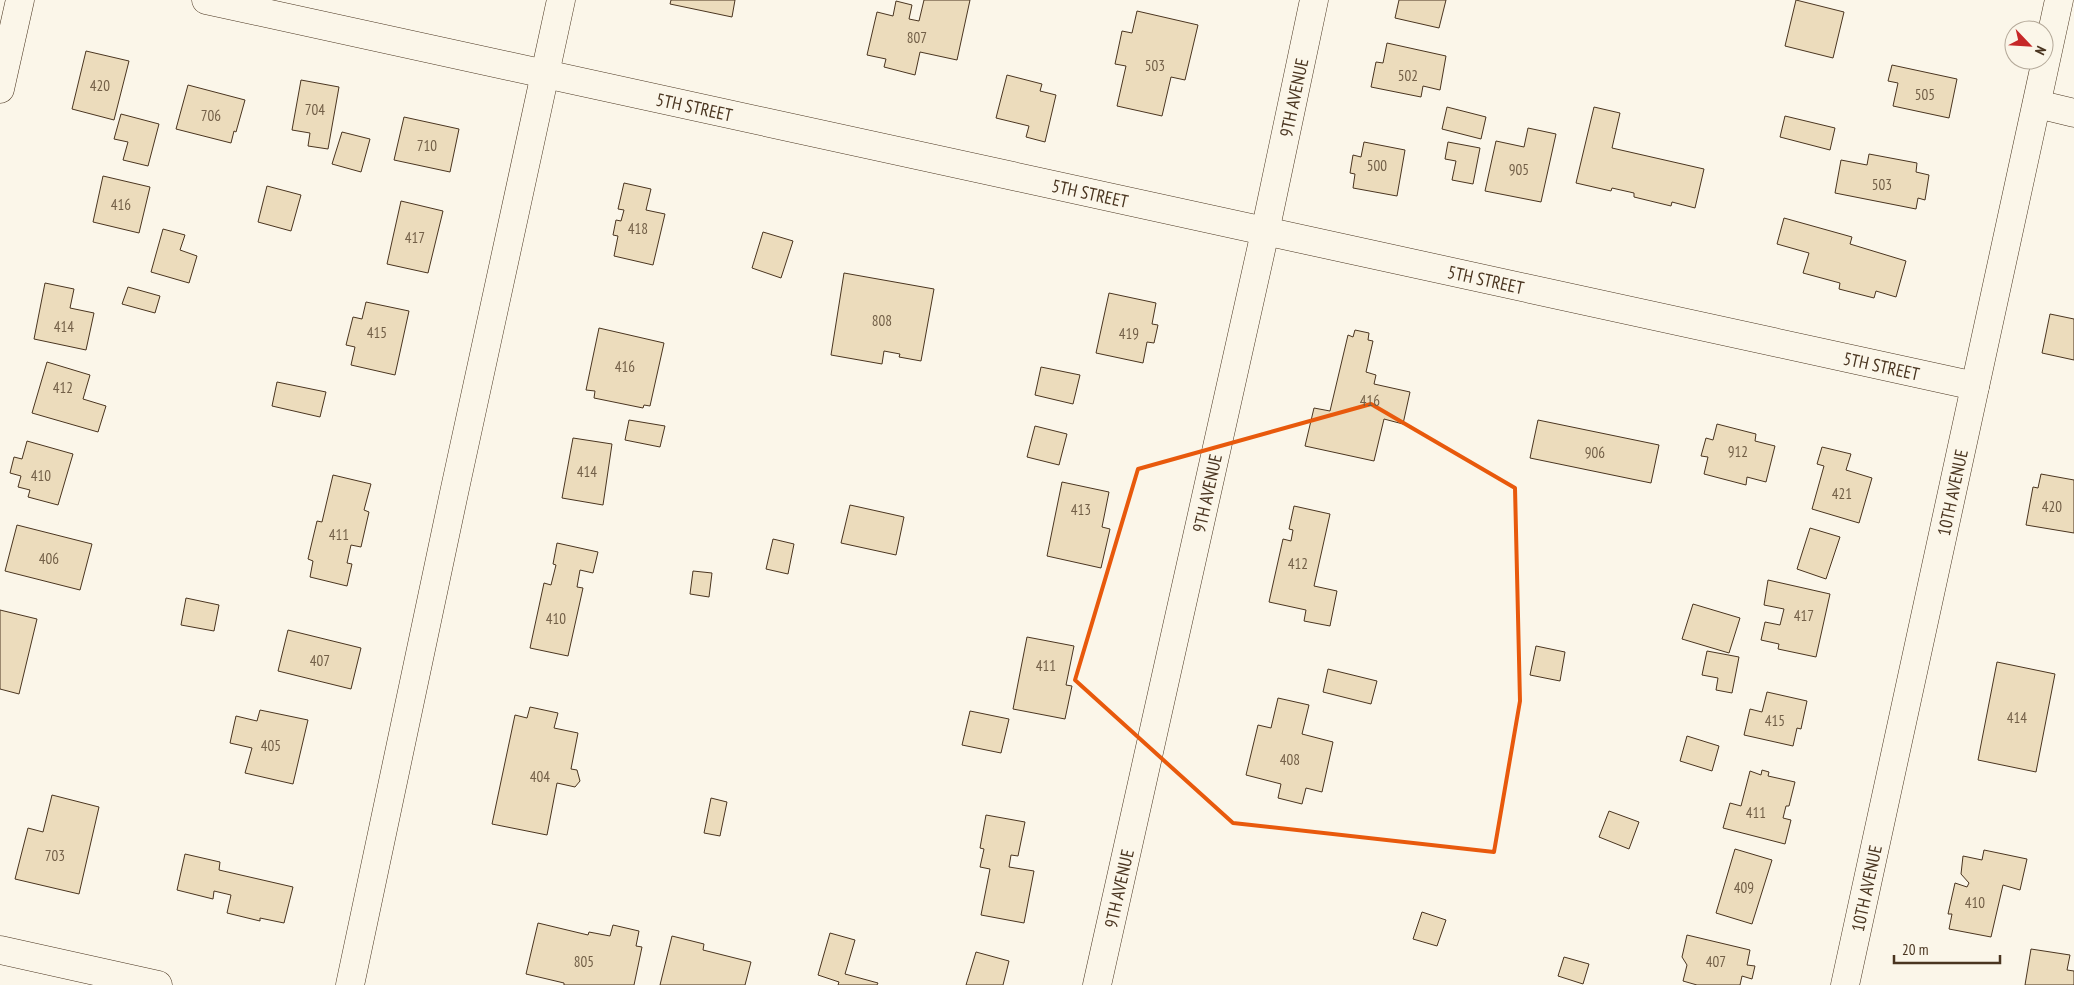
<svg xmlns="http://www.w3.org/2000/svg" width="2074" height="985" viewBox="0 0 2074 985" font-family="'PT Sans Narrow',sans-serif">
<rect width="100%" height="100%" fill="#fbf6e9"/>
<!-- building -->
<g fill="#ecdcbc" stroke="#4a3520">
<polygon points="671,0 735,0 732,17 670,4"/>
<polygon points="924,0 970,0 957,60 920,52 915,75 884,67 886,59 867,55 877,12 893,16 896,1 912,5 909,19 919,21"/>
<polygon points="1399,0 1446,0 1439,28 1395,18"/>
<polygon points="1796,0 1844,12 1833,58 1785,46"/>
<polygon points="1137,11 1198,25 1185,80 1171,77 1162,116 1117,106 1126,66 1115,64 1122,31 1132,33"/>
<polygon points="1387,43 1446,56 1440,90 1423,86 1421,97 1371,87 1376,62 1383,63"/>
<polygon points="86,51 129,61 114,120 72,109"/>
<polygon points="1892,65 1957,79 1949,118 1893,106 1898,83 1888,81"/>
<polygon points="1007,75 1042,84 1040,91 1056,95 1045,142 1026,137 1029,126 996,118"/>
<polygon points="301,80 339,87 328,149 308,146 310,133 292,130"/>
<polygon points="188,85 245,100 236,132 234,131 231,143 176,129"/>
<polygon points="1447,107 1486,117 1481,139 1442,129"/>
<polygon points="1594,107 1620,113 1612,148 1704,169 1695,208 1672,202 1671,206 1634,197 1634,193 1612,188 1611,191 1576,183"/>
<polygon points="121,114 159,124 148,166 123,160 128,142 114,139"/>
<polygon points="1785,116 1835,128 1830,150 1780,137"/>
<polygon points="404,117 459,129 450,172 394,160"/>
<polygon points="1528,128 1556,134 1541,202 1485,191 1496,141 1524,147"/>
<polygon points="342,132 370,139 361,172 332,164"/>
<polygon points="1364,142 1405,150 1397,196 1353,188 1355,174 1350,173 1353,155 1361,157"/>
<polygon points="1448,142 1480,148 1473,184 1452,180 1456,161 1445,159"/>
<polygon points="1869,154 1917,163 1916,172 1929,175 1925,200 1918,198 1916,209 1835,193 1841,160 1867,165"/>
<polygon points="103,176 150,187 139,233 93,222"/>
<polygon points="624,183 651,189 646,210 665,214 653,265 614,256 618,236 613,235 616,220 621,221 624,210 618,209"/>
<polygon points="267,186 301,195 291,231 258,222"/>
<polygon points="401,201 443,211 428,273 387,264"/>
<polygon points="1784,218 1852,237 1850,244 1906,261 1896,297 1876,291 1874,298 1839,289 1840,283 1803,273 1809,253 1777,244"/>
<polygon points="163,229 185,235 180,250 197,256 189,283 151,272"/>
<polygon points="763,232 793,241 781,278 752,268"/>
<polygon points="844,273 934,289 921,361 899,357 900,354 884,351 882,364 831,355"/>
<polygon points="45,283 74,289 70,308 94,313 86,350 34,339"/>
<polygon points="128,287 160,296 155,313 122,304"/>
<polygon points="1109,293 1156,303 1152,324 1158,325 1154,343 1147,342 1143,363 1096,353"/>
<polygon points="366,302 409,311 395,375 351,365 355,347 346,345 353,317 362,319"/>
<polygon points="2050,314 2074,319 2074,360 2042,353"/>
<polygon points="599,328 664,343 650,406 644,405 643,408 594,398 595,391 586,390"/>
<polygon points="1355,330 1369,333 1368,340 1373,341 1366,372 1376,375 1374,384 1410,392 1403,424 1384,419 1374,461 1305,446 1314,408 1330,411 1348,335 1353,337"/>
<polygon points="47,362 90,375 83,399 106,406 98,432 32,413"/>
<polygon points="1041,367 1080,375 1073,404 1035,395"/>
<polygon points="277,382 326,392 320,417 272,406"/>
<polygon points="629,420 665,426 660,447 625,440"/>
<polygon points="1538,420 1659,445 1651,483 1530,458"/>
<polygon points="1717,424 1756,434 1755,441 1775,446 1766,482 1747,477 1746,485 1704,474 1708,457 1701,456 1706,438 1713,440"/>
<polygon points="1035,426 1067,434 1059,465 1027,457"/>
<polygon points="573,438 612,444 603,505 562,498"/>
<polygon points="27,441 73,454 58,505 28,497 30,490 18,487 21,476 10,473 14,457 22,459"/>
<polygon points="1822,447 1851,454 1846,470 1872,478 1859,523 1812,509 1824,466 1817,464"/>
<polygon points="2041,474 2074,480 2074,533 2026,525 2033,487 2038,488"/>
<polygon points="333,475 371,484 364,510 369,512 361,547 351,545 347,563 352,564 347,586 310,577 313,561 308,559 317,521 322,522"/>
<polygon points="1062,482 1109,492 1102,527 1110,529 1101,568 1047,556"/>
<polygon points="850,505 904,517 896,555 841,543"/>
<polygon points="1294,506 1330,514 1314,586 1337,591 1330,626 1304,621 1306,610 1269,602 1283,539 1291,541 1293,530 1289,529"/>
<polygon points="17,525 92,544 80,590 5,571"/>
<polygon points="1810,528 1840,537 1826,579 1797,569"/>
<polygon points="773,539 794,544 788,574 766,569"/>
<polygon points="557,543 598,552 593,573 580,570 577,587 583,588 568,656 530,648 544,583 551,585 556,565 553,564"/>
<polygon points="693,571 712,573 709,597 690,594"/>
<polygon points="1768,580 1830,594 1816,657 1778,649 1779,644 1761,640 1765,622 1780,625 1784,609 1764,605"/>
<polygon points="186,598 219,605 214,631 181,625"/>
<polygon points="1693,604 1740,618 1729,653 1682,639"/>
<polygon points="0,610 37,619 19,694 0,689"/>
<polygon points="288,630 361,648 351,689 278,671"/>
<polygon points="1027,637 1074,646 1066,685 1072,686 1065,719 1013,709"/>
<polygon points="1536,646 1565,652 1560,681 1530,675"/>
<polygon points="1707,651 1739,657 1732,693 1716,690 1718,678 1702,675"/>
<polygon points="1997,662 2055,674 2036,772 1978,760"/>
<polygon points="1328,669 1377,681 1371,704 1323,692"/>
<polygon points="1767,692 1807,701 1801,729 1797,728 1793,746 1744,735 1750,709 1762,712"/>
<polygon points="1278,698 1309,705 1302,734 1333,742 1322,792 1306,788 1302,804 1278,798 1281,784 1246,775 1258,725 1271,728"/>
<polygon points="530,707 558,713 554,728 578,733 571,769 577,770 580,781 575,787 557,783 547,835 492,824 515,715 527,718"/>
<polygon points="260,710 308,720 293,784 245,773 252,748 230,743 236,716 257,721"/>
<polygon points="970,711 1009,719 1001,753 962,745"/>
<polygon points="1687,736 1719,746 1712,771 1680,761"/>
<polygon points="1762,770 1769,772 1768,776 1795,782 1789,806 1786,806 1783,818 1791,820 1785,844 1723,828 1730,803 1741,806 1750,771 1761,775"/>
<polygon points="52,795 99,807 79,894 15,879 28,828 43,832"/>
<polygon points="711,798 727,802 720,836 704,833"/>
<polygon points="1609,811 1639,822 1629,849 1599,837"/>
<polygon points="986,815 1025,822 1018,856 1011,855 1009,867 1034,871 1024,923 981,915 990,869 980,867 984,849 980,848"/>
<polygon points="1735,849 1772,860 1752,924 1716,913"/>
<polygon points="1984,850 2027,859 2020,890 2003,885 1991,937 1949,929 1952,914 1948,914 1955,883 1967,887 1969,883 1961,874 1963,856 1982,860"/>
<polygon points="185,854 220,862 219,870 293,887 284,923 260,918 260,921 227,913 231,895 214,891 213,899 177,890"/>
<polygon points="1422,912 1446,920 1437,946 1413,939"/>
<polygon points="538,923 588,935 589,932 610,936 613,925 639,931 636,946 642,947 634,985 564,985 564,983 526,974"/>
<polygon points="830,933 855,940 845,974 878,983 877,985 838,985 839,982 818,975"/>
<polygon points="1687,935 1750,950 1747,965 1755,966 1752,979 1742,976 1740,985 1697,985 1683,981 1687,965 1682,957"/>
<polygon points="672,936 704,944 703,950 751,962 745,985 660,985"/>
<polygon points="2031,949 2070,955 2067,970 2074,971 2074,985 2025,985"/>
<polygon points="976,952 1009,961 1003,985 966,985"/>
<polygon points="1564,957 1589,964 1583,984 1558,976"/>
</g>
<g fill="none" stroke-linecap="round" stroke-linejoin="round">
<!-- minor casing -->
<g stroke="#4a3520" stroke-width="29">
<g id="minor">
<path id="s1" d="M206 0 1975 386"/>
<polyline points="2037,104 2074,113"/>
<polyline points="0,950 158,985"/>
<polyline points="350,985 454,493 561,0"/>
<path id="s2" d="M1097 985 1265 232 1314 0"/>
<path id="s3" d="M1845 985 2059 0"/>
</g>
</g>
<!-- secondary casing -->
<g stroke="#4a3520" stroke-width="29">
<polyline id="secondary" points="0,89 20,0"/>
</g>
<!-- minor -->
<use href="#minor" stroke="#fbf6e9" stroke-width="28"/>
<!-- secondary -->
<use href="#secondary" stroke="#fbf6e9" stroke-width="28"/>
</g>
<!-- marked area -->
<path fill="none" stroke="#e8590c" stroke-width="4" stroke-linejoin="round" d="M1371 404 1515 488 1520 701 1494 852 1233 823 1075 680 1138 469Z"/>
<g text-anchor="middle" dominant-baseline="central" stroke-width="4" stroke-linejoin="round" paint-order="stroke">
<!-- number labels -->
<g font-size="15" fill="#725f47">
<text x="917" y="37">807</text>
<text x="1155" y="65">503</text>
<text x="1408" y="75">502</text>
<text x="100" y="85">420</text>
<text x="1925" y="94">505</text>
<text x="315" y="109">704</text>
<text x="211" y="115">706</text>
<text x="427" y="145">710</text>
<text x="1377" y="165">500</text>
<text x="1519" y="169">905</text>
<text x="1882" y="184">503</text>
<text x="121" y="204">416</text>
<text x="638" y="228">418</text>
<text x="415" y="237">417</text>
<text x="882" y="320">808</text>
<text x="64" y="326">414</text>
<text x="377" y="332">415</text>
<text x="1129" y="333">419</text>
<text x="625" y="366">416</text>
<text x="63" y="387">412</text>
<text x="1370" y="400">416</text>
<text x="1738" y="451">912</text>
<text x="1595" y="452">906</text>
<text x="587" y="471">414</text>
<text x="41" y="475">410</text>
<text x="1842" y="493">421</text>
<text x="2052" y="506">420</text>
<text x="1081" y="509">413</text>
<text x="339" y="534">411</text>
<text x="49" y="558">406</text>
<text x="1298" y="563">412</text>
<text x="1804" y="615">417</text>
<text x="556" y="618">410</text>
<text x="320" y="660">407</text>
<text x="1046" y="665">411</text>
<text x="2017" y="717">414</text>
<text x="1775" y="720">415</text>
<text x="271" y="745">405</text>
<text x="1290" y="759">408</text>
<text x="540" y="776">404</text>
<text x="1756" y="812">411</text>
<text x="55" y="855">703</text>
<text x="1744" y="887">409</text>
<text x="1975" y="902">410</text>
<text x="584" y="961">805</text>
<text x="1716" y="961">407</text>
</g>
<!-- street labels -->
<g font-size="18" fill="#4a3520" stroke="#fbf6e9">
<text stroke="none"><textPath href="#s2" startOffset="909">9TH AVENUE</textPath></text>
<text stroke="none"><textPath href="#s1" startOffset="500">5TH STREET</textPath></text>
<text stroke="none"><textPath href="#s1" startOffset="905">5TH STREET</textPath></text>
<text stroke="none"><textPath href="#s1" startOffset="1310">5TH STREET</textPath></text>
<text stroke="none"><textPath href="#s1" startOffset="1715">5TH STREET</textPath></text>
<text stroke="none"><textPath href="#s2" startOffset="504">9TH AVENUE</textPath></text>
<text stroke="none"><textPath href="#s3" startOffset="504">10TH AVENUE</textPath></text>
<text stroke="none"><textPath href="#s2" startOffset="99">9TH AVENUE</textPath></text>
<text stroke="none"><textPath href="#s3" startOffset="99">10TH AVENUE</textPath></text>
</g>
</g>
<!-- north arrow -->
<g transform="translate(2029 45) rotate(115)"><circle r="24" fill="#fbf6e9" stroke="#b4a999"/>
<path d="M0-4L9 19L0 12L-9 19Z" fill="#c62828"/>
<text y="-8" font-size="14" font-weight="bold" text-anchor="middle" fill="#4a3520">N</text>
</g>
<!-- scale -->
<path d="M1894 955v8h106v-8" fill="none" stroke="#4a3520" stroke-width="2.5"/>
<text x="1902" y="955" font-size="15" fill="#4a3520" stroke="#fbf6e9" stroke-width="4" paint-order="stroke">20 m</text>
</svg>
